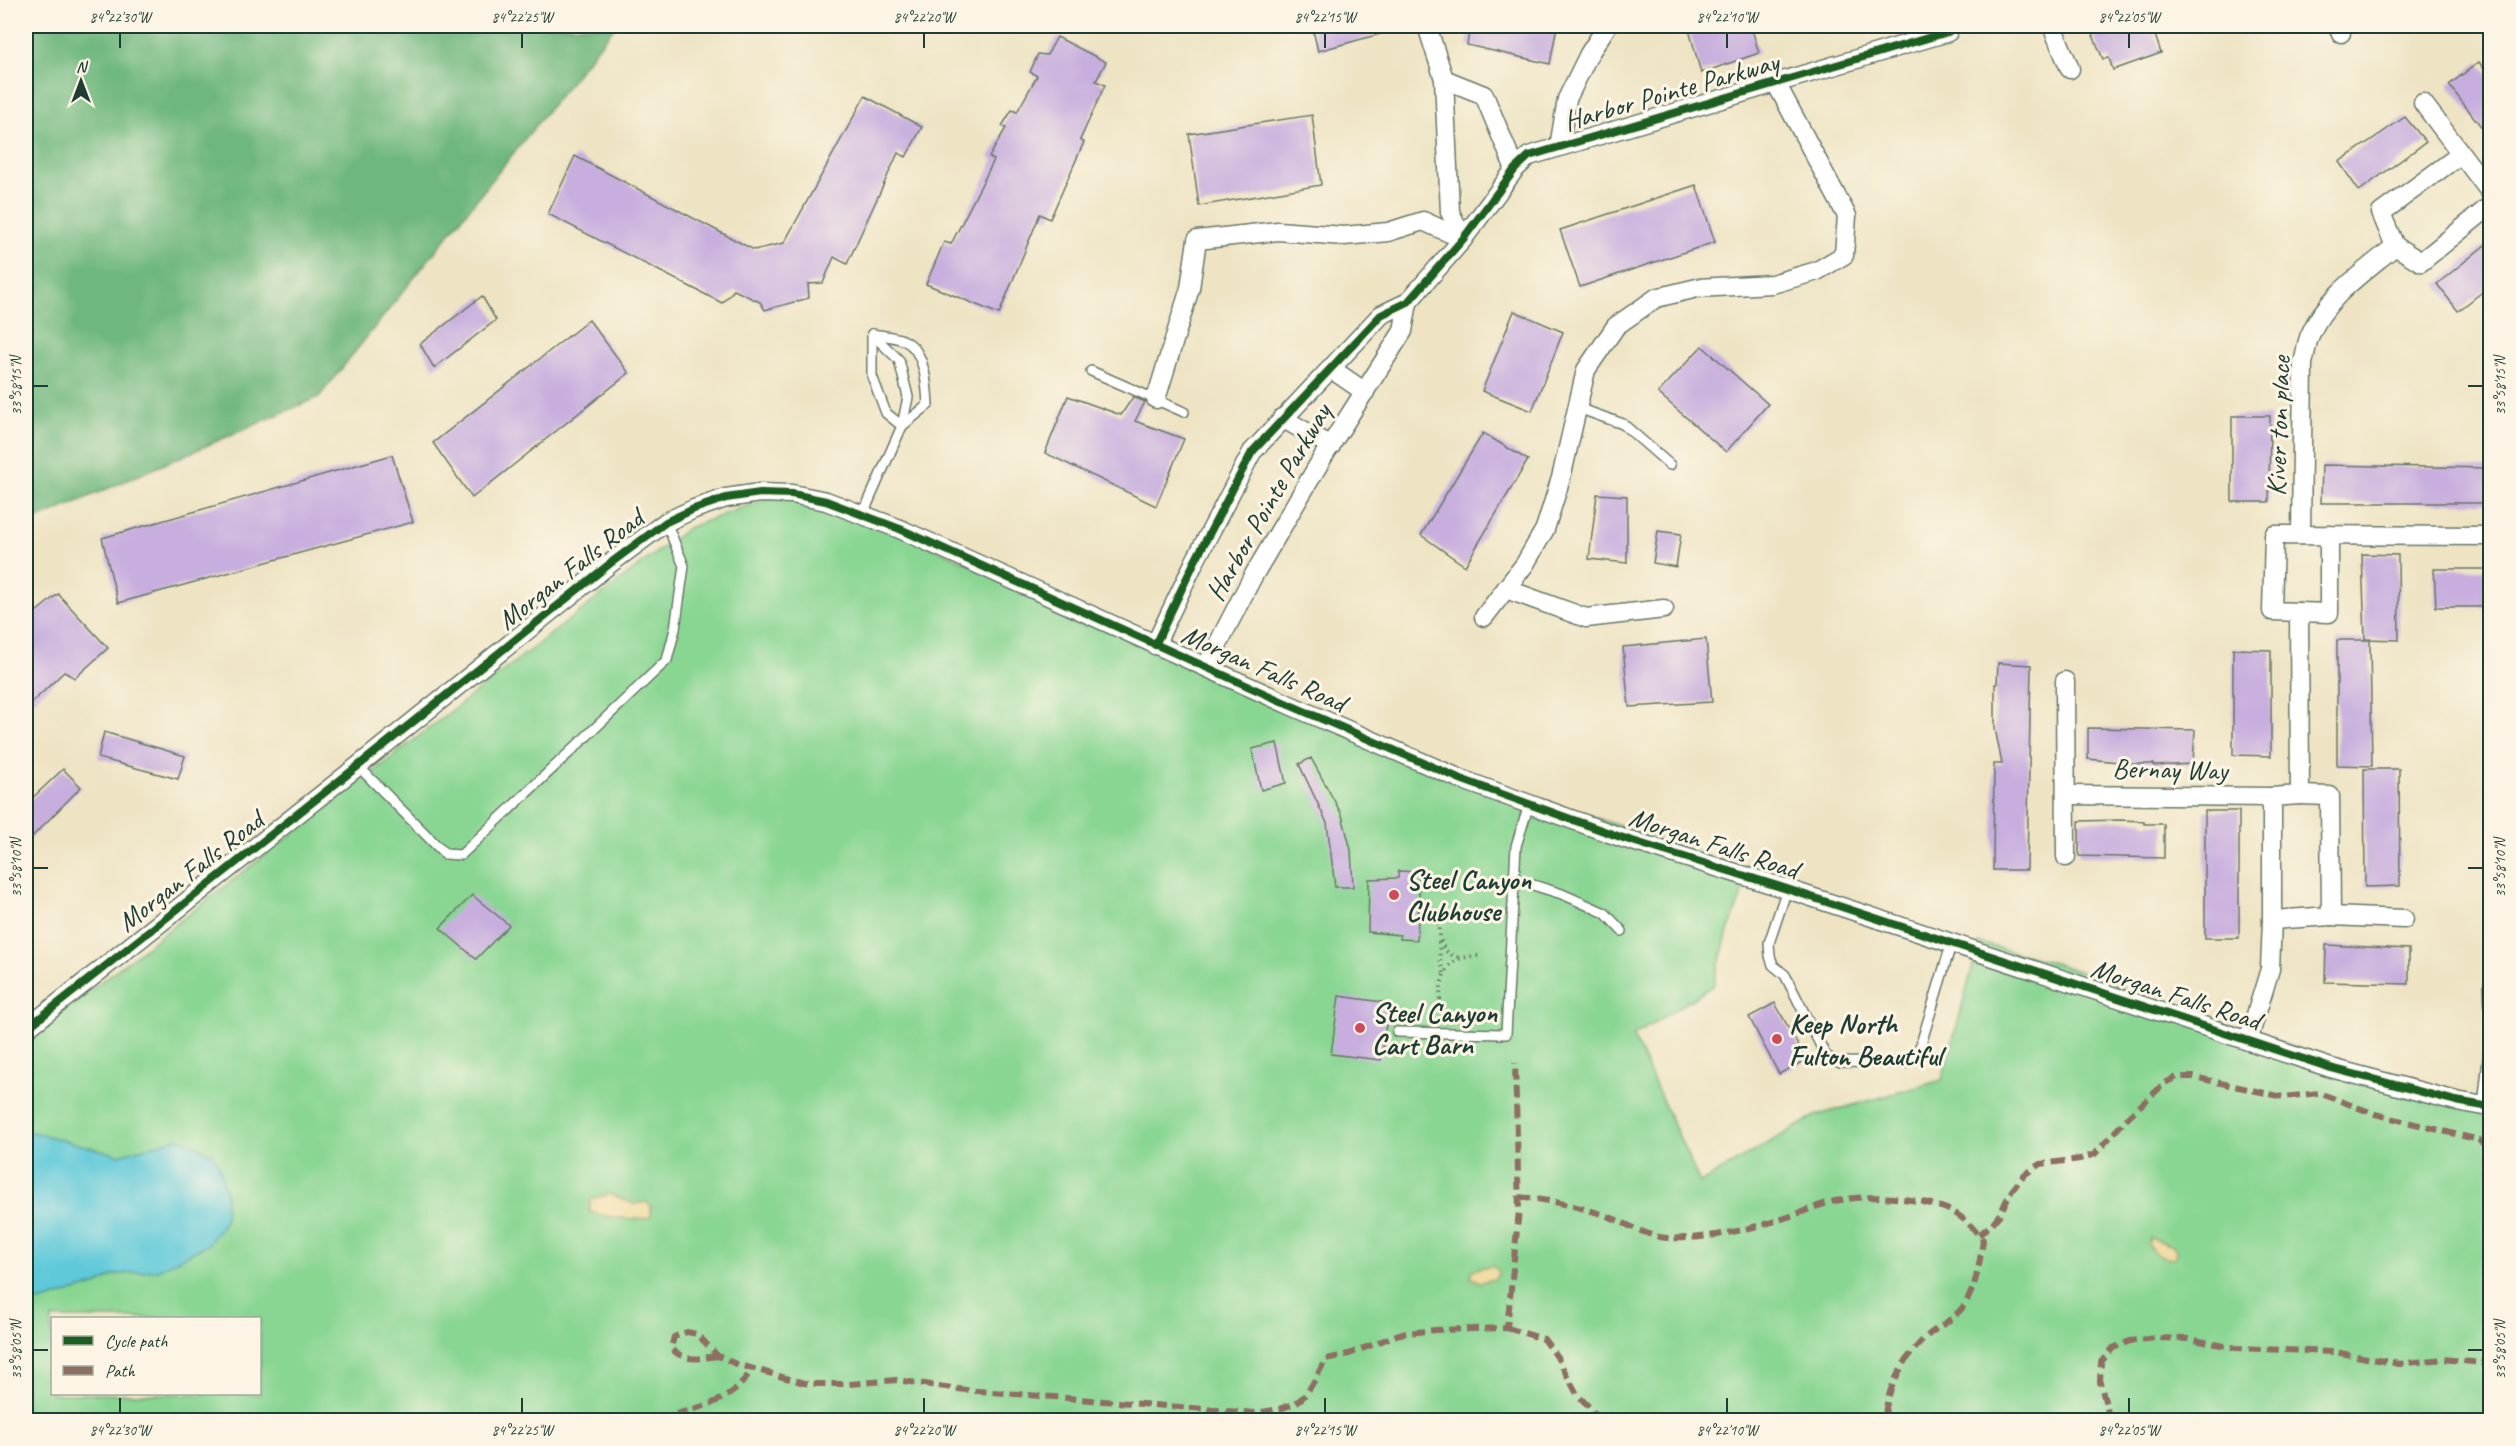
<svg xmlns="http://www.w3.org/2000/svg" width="2516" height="1446" viewBox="0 0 2516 1446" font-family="Caveat,sans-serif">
<rect width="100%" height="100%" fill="#fcf5e5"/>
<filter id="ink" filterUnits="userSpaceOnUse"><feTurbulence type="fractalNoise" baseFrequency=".0167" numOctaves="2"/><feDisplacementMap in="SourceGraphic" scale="12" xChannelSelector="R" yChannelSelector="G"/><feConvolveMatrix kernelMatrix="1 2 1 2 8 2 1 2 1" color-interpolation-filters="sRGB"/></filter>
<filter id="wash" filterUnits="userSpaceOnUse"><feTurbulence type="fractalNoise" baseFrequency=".008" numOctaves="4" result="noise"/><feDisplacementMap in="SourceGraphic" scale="24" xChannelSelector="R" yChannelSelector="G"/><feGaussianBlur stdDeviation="1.35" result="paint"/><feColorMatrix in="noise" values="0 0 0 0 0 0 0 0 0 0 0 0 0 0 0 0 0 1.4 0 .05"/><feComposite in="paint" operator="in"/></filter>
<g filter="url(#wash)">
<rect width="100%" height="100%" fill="#eee4c4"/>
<!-- green -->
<path fill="#89d693" stroke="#548a64" stroke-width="1.5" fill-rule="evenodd" d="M797 487 1345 732 1751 871 1728 931 1713 986 1633 1036 1700 1183 1815 1116 1942 1080 1979 943 2058 964 2442 1100 2490 1103V1420H26V1040L688 528ZM52 1318H260V1394H52Z"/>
<!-- forest -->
<polygon fill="#6eb77d" stroke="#467a58" stroke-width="1.5" points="26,26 615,26 319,397 26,524"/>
<!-- sand -->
<g fill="#eeda9e" stroke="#868c69" stroke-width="1.5">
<path d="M610 1194 634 1204 646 1202 651 1206V1216C643 1223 597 1216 589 1211L591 1199Z"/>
<path d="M2150 1238 2173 1246 2176 1251 2175 1258C2163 1261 2155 1254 2148 1245Z"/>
<polygon points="1492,1265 1499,1271 1495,1279 1480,1282 1471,1278 1472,1270"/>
</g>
<!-- water -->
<polygon fill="#5fc9d9" stroke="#3f8386" stroke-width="1.5" points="32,1132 119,1155 179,1138 213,1154 220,1168 226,1194 225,1221 209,1244 158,1270 114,1275 98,1284 39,1302 26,1302 26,1134"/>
<g id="blocks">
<!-- building -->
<g fill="#c7aede">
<polygon points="1312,26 1390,26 1391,31 1318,51"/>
<polygon points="1470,26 1557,26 1550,64 1467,45"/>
<polygon points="1688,26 1751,26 1759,53 1701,73"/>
<polygon points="2089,26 2152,26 2161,53 2113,70 2109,58 2103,59"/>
<polygon points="1057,37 1106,62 1096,81 1105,85 1080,140 1084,142 1050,219 1040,214 999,314 926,284 944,242 951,244 994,160 989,157 1006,128 1002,126 1012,110 1017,112 1037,76 1030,72 1038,54 1047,55"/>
<polygon points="2479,62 2490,77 2490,138 2449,85"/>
<polygon points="865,96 922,127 906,157 898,153 847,264 834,257 823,283 808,284 809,298 765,310 760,302 734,290 722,303 548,214 575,156 754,250 784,243"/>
<polygon points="1312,115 1321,185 1199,206 1189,134"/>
<polygon points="2405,117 2426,142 2359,191 2339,162"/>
<polygon points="1696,185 1715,242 1580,287 1560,230"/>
<polygon points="2490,241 2490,286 2458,311 2437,284"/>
<polygon points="482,296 496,320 434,368 420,344"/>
<polygon points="1514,311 1563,332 1532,411 1482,391"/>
<polygon points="589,320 629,373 472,498 433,443"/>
<polygon points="1702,346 1768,404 1726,452 1658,393"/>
<polygon points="1068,396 1121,415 1133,397 1145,402 1135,421 1184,439 1156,506 1045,453"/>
<polygon points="2232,416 2270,416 2269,502 2232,502"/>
<polygon points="1483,433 1528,460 1465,566 1421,535"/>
<polygon points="392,455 413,522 118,603 102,538"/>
<polygon points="2322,465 2490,468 2490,503 2321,503"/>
<polygon points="1597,494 1627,496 1627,563 1589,559"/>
<polygon points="1658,531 1681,534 1676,567 1653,563"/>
<polygon points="2362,554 2398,555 2399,640 2365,639"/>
<polygon points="2434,569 2490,569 2490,607 2436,607"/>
<polygon points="58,594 108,648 75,678 64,672 26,708 26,620"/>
<polygon points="1706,639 1712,702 1629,707 1623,647"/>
<polygon points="2337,640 2370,640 2372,766 2337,765"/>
<polygon points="2233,649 2271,650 2271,756 2233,755"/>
<polygon points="1998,663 2031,665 2027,870 1993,870 1994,764 2002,764 1995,728 1995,684 1997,684"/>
<polygon points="2088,728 2195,730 2193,764 2154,766 2154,764 2119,764 2119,762 2088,759"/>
<polygon points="104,732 185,756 178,779 98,758"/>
<polygon points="1277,743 1286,783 1261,790 1252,749"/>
<polygon points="1311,758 1342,815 1351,850 1353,887 1335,887 1327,823 1299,764"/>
<polygon points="63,769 81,787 26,843 26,804"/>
<polygon points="2364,769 2399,769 2400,886 2365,887"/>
<rect x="2205" y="811" width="34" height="127"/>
<polygon points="2120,820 2144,821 2144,824 2164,824 2164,858 2079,856 2079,821"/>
<polygon points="1398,871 1420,872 1417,940 1400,939 1400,935 1368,932 1369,879 1398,878"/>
<polygon points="472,895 509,925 476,959 440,928"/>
<polygon points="2326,945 2409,949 2409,984 2325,982"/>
<polygon points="1339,996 1389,1003 1381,1060 1331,1054"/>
<polygon points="1775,1003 1806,1060 1779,1074 1749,1017"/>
</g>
</g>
</g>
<g filter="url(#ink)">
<use href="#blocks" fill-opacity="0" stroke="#677766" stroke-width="1.5"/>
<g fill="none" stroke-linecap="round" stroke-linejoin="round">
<!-- service casing -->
<g stroke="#677766" stroke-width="12">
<g id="service">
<path d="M872 334C882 336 896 336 905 341 925 351 927 385 928 405L902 426"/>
<polyline points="872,334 872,376 886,413 902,426"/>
<polyline points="1091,371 1184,412"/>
<polyline points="1578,408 1623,424 1670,465"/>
<polyline points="863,514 902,426 908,397 899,360 872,334"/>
<polyline points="358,766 445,854 461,855 667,660 675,629 684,566 666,522"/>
<polyline points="1514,879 1562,894 1605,913 1622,931"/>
<polyline points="1787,889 1769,943 1770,956 1773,965 1785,975 1826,1056 1838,1062 1906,1063 1917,1057 1951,945"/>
<polyline points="2489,984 2490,1012"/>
<polyline points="1397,1032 1506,1034 1516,846 1529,804"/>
<polyline points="2483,1106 2490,1041"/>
</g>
</g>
<!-- minor casing -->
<g stroke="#677766" stroke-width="21">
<g id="minor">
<polyline points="1427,26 1444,79 1450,212 1463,239"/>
<polyline points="2052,26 2070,69"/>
<polyline points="2338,26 2341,33"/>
<polyline points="1444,79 1484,95 1515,169"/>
<polyline points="2423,103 2490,192"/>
<polyline points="1559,147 1567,99 1589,54 1607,26"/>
<polyline points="2395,246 2381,213 2461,154"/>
<polyline points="1330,368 1365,392"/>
<polyline points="1156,399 1190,288 1197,240 1278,231 1344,236 1388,232 1423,221 1463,239"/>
<polyline points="1282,418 1331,446"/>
<path d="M2301 535 2303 363C2306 354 2306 344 2310 335 2326 297 2364 272 2395 246L2421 262 2490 206"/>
<polyline points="1506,589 1586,618 1664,609"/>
<polyline points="2299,612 2272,611 2274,535 2490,536"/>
<polyline points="1484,617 1525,564 1545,529 1561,478 1586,370 1616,326 1656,298 1697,288 1772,284 1817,271 1844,255 1847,216 1776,83"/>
<polyline points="1155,645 1194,563 1252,452 1381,315 1408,302 1463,239 1515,169 1529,156 1948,32"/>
<polyline points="1206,667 1252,578 1323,457 1403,331 1408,302"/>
<polyline points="2065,681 2066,857"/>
<polyline points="2067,795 2272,797"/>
<polyline points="2331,916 2404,919"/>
<polyline points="2272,920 2331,916 2330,796 2300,795"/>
<polyline points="26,1029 358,766 612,562 666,522 694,509 726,498 760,493 792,494 826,501 900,529 1292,706 1463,780 1529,804 1626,839 1787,889 2331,1068 2456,1101 2490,1107"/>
<polyline points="2248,1041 2270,969 2272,920 2272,797 2300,795 2299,612 2329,613 2329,535"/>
</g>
</g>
<!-- path -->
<g stroke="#677766" stroke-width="4" stroke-dasharray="1.5 4.5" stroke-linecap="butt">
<path d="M1418 912C1456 913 1423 950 1461 958"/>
<polyline points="1439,942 1440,959 1444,973"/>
<path d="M1440 1006C1440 976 1444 956 1479 956"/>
</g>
<!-- service -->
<use href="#service" stroke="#fff" stroke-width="9"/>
<!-- minor -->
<use href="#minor" stroke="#fff" stroke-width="18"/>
<!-- quiet -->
<g stroke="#8d6e63" stroke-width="6" stroke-dasharray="12 6" stroke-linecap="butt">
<path d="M1519 1197C1550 1200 1578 1206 1607 1216 1628 1224 1645 1236 1667 1238 1708 1240 1750 1229 1788 1217 1806 1211 1822 1203 1841 1200 1870 1194 1922 1198 1949 1210 1963 1216 1973 1228 1983 1240 1980 1260 1977 1284 1966 1302 1956 1320 1938 1325 1924 1339 1904 1358 1885 1391 1885 1420"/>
<polyline points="1979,1235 1991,1225 2000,1214 2010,1193 2024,1175 2040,1164 2080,1159 2095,1154 2128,1117 2165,1083 2177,1077 2194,1077 2283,1097 2319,1093 2375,1114 2479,1140 2490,1147"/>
<polyline points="1507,1328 1544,1339 1557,1357 1577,1394 1601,1420"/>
<path d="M718 1356C700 1358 684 1363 671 1348L674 1337 687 1332 697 1334 718 1356 736 1364 808 1384H849L896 1380 966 1390 1255 1413C1304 1406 1303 1402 1326 1359L1349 1354 1399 1334 1435 1330 1507 1328 1519 1210 1515 1063"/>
<path d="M659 1420C696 1405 731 1408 752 1368"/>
<polyline points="2110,1420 2100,1382 2101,1362 2113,1348 2130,1341 2156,1338 2189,1339 2236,1348 2335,1352 2399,1364 2444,1359 2490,1364"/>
</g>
<!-- cycleway casing -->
<g stroke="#fcf5e5" stroke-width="11">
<g id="cycleway">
<polyline points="1155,645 1194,563 1252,452 1381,315 1408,302 1463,239 1515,169 1529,156 1948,32"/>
<polyline points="26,1029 358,766 612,562 666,522 694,509 726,498 760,493 792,494 826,501 900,529 1292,706 1463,780 1529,804 1626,839 1787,889 2331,1068 2456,1101 2490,1107"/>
</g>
</g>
<!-- cycleway -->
<use href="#cycleway" stroke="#1b5e20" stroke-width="8"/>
</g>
</g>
<!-- ticks -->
<path fill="none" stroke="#1f3d34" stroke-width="2" d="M120 33V48M522 33V48M924 33V48M1325 33V48M1727 33V48M2129 33V48M33 386H48M2468 386H2483M33 868H48M2468 868H2483M33 1350H48M2468 1350H2483M120 1398V1413M522 1398V1413M924 1398V1413M1325 1398V1413M1727 1398V1413M2129 1398V1413"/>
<!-- markers -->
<g fill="#d1495b" stroke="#fcf5e5" stroke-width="2">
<circle cx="1394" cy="895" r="6"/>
<circle cx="1360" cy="1028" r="6"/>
<circle cx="1777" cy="1039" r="6"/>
</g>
<g text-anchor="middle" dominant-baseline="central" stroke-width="6" stroke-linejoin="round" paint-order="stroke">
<!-- street labels -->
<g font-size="28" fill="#1f3d34" stroke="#fcf5e5">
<text transform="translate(1671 91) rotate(-16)">Harbor Pointe Parkway</text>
<text transform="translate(2278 426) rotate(-88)">Kiver ton place</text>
<text transform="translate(1268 502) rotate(-60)">Harbor Pointe Parkway</text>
<text transform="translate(570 569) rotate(-38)">Morgan Falls Road</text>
<text transform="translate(1264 668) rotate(24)">Morgan Falls Road</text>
<text transform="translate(2170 769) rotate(1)">Bernay Way</text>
<text transform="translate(1714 843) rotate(18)">Morgan Falls Road</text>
<text transform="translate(190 871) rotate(-38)">Morgan Falls Road</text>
<text transform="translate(2176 994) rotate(18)">Morgan Falls Road</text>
</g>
<!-- poi labels -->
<g font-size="28" font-weight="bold" fill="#1f3d34" stroke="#fcf5e5" text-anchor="start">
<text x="1406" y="879">Steel Canyon<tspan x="1406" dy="32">Clubhouse</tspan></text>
<text x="1372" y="1012">Steel Canyon<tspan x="1372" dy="32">Cart Barn</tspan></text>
<text x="1789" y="1023">Keep North<tspan x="1789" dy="32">Fulton Beautiful</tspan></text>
</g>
</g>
<!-- margin -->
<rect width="2516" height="1446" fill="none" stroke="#fcf5e5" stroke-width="66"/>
<!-- legend -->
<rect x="51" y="1317" width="210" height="78" fill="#fcf5e5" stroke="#a4ab9e" stroke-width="1.5"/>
<rect x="63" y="1336" width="30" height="9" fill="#1b5e20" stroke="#a4ab9e" stroke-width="1.5"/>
<text x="105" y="1347" font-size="18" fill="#1f3d34">Cycle path</text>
<rect x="63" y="1366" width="30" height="9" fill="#8d6e63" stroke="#a4ab9e" stroke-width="1.5"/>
<text x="105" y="1377" font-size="18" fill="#1f3d34">Path</text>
<!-- north arrow -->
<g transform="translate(81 81)" stroke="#fcf5e5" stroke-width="4.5" paint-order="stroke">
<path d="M0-4.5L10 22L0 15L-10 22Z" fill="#1f3d34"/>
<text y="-9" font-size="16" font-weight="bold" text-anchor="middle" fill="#1f3d34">N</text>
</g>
<rect x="33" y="33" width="2450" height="1380" fill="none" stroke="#1f3d34" stroke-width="2"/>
<g font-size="15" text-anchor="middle" fill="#1f3d34">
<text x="120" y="22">84°22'30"W</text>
<text x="522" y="22">84°22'25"W</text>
<text x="924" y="22">84°22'20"W</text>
<text x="1325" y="22">84°22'15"W</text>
<text x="1727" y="22">84°22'10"W</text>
<text x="2129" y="22">84°22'05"W</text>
<text transform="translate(16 386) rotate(-90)" y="5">33°58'15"N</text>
<text transform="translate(2500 386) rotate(-90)" y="5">33°58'15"N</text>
<text transform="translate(16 868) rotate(-90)" y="5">33°58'10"N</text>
<text transform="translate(2500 868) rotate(-90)" y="5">33°58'10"N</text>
<text transform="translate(16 1350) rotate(-90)" y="5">33°58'05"N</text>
<text transform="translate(2500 1350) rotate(-90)" y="5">33°58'05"N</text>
<text x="120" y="1435">84°22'30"W</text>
<text x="522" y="1435">84°22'25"W</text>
<text x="924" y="1435">84°22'20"W</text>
<text x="1325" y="1435">84°22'15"W</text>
<text x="1727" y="1435">84°22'10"W</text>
<text x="2129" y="1435">84°22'05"W</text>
</g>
</svg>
